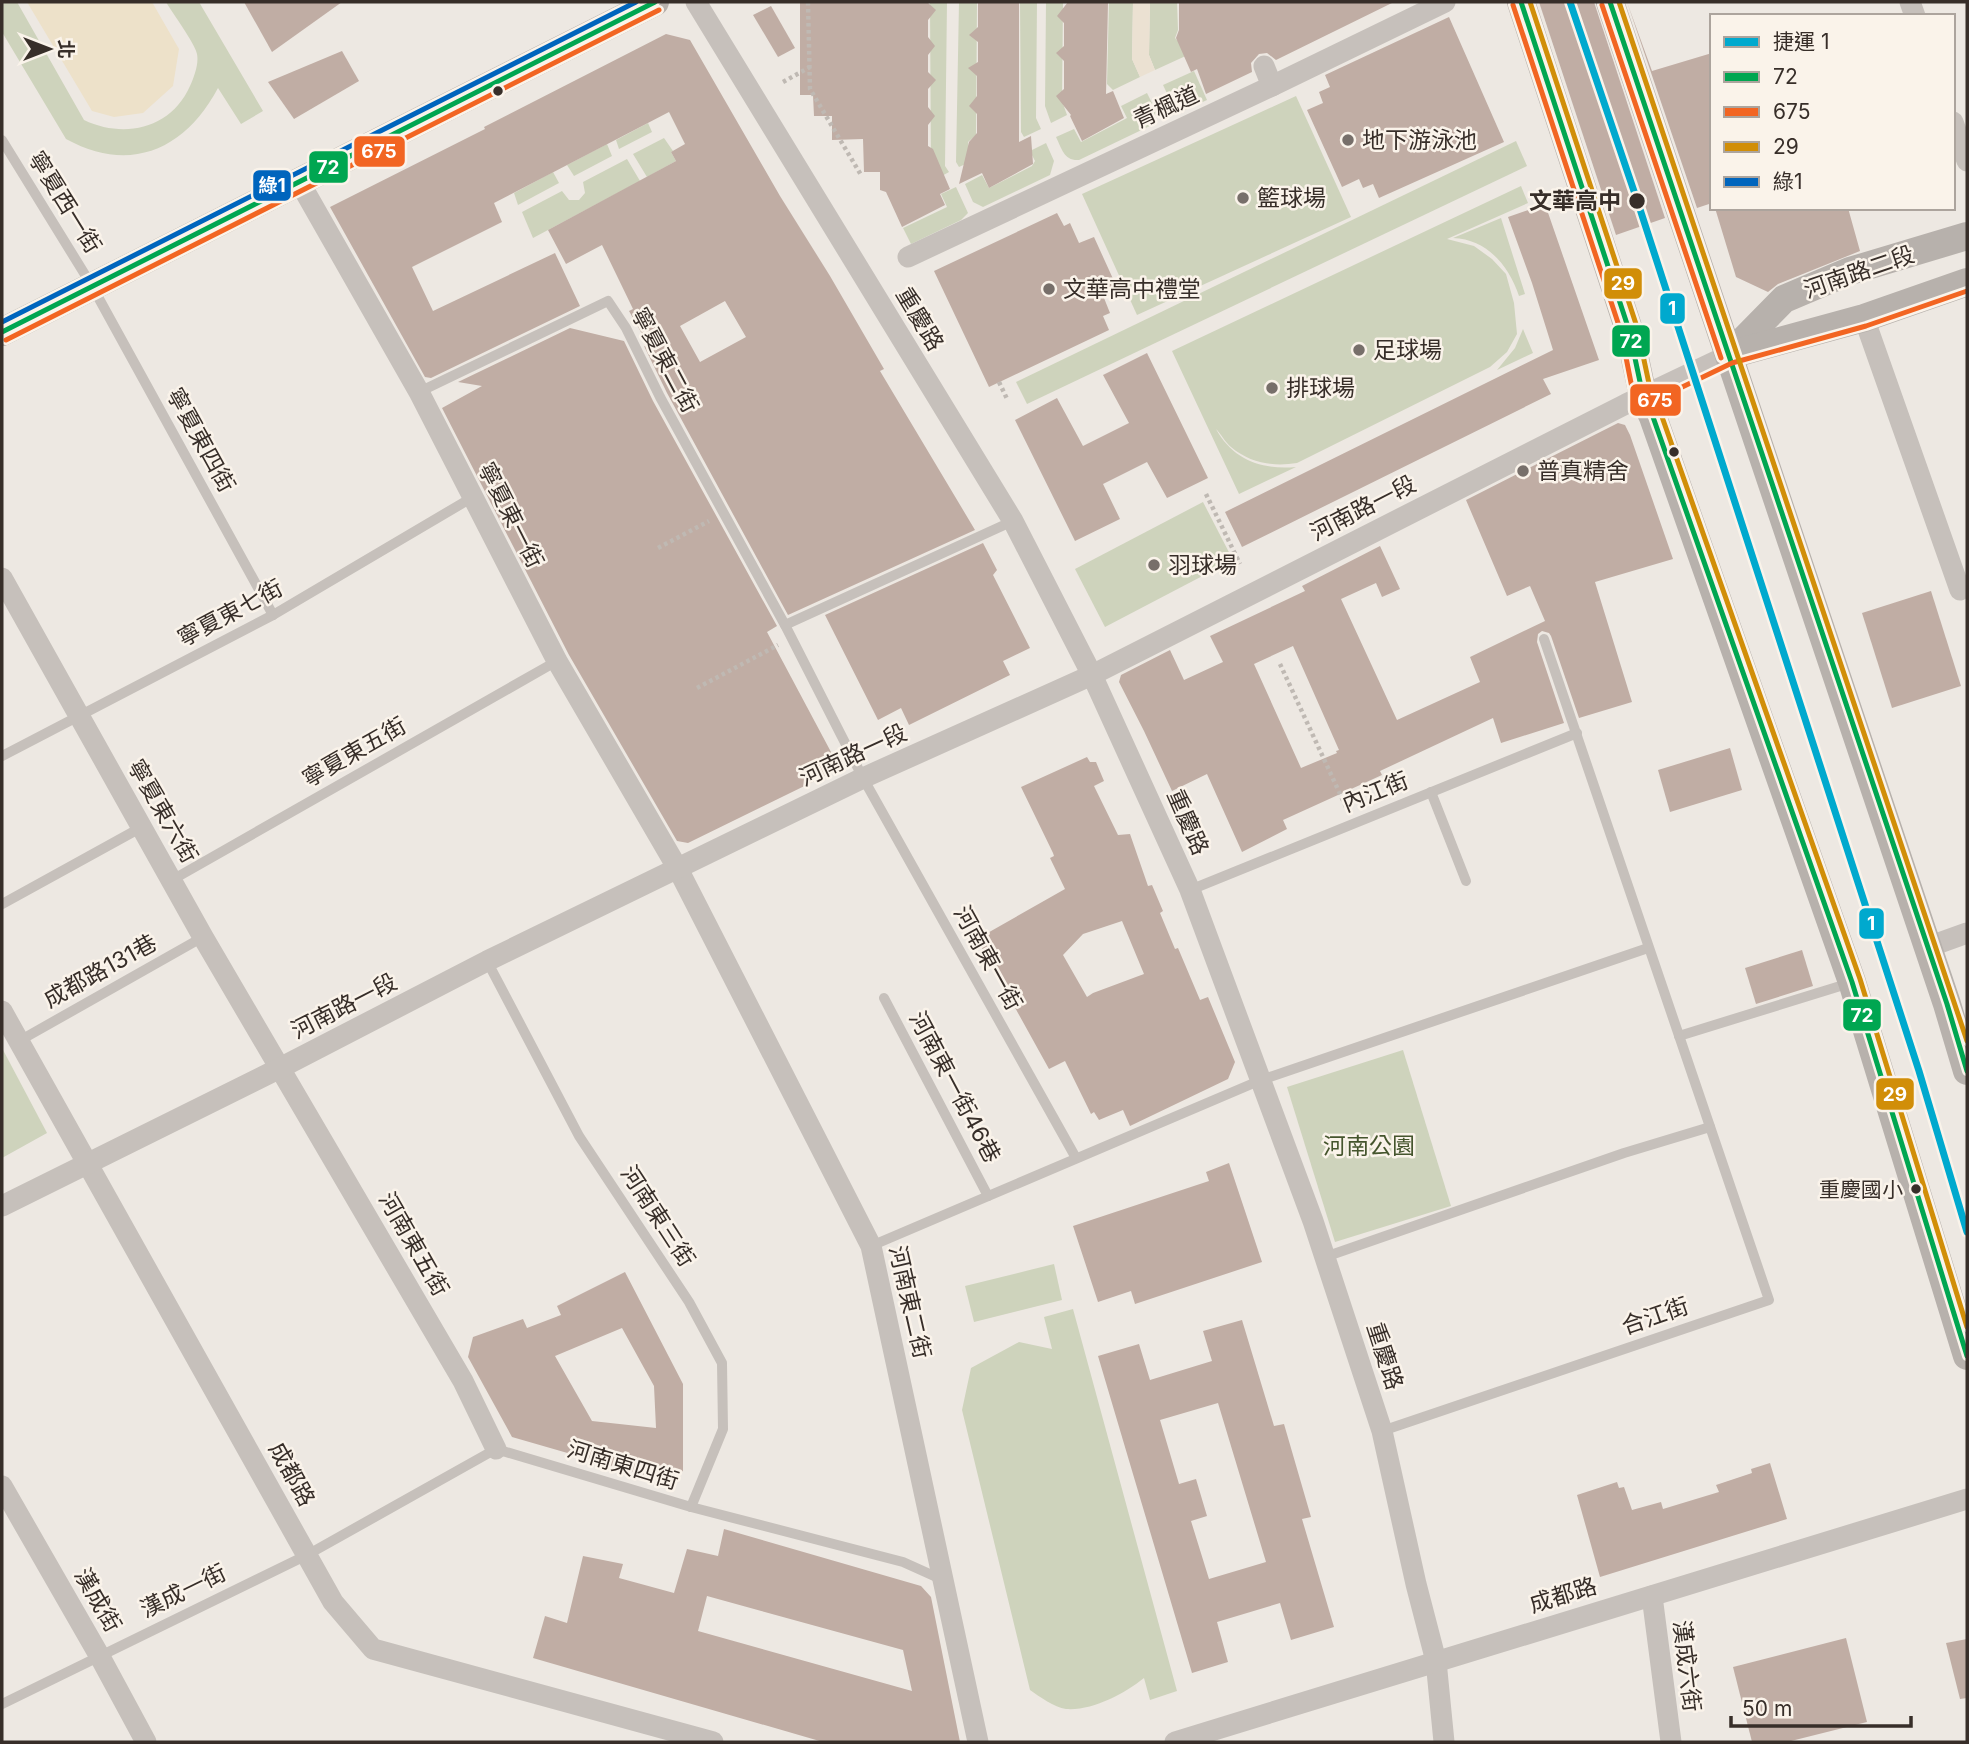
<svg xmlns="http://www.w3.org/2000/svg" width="1969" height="1744" viewBox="0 0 1969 1744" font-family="Inter,'Noto Sans TC',sans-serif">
<rect width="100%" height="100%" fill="#ede8e2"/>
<!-- green -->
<g fill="#ced3bc">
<path d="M2 2H17L84 120C124 139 171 129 190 86 194 77 199 64 197 54 194 42 173 14 166 2H199L263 111 241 124 218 88C185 150 130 174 66 139L2 32Z"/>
<polygon points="930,2 947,2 945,166 949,172 933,181 931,177"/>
<polygon points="959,2 977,2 976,135 968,142 969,152 974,160 959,167 956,162"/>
<polygon points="1020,2 1037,2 1036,118 1041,129 1024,137 1021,132"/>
<polygon points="1046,2 1063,2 1062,101 1067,115 1051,123 1045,106"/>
<polygon points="1109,2 1133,2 1132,59 1140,77 1113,90 1107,84"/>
<polygon points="1150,2 1177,2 1178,30 1175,38 1190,54 1155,70 1149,55"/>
<polygon points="1194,71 1207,100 1183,111 1174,108 1163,85"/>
<path d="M1147 93 1156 111 1154 124 1079 160C1064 161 1062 149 1056 137L1074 129 1081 142 1127 118 1121 106Z"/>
<polygon points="1296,96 1351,217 1137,315 1082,194"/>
<polygon points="648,123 652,132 619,149 616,140"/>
<polygon points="664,138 673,151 671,152 676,161 647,177 633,154"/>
<polygon points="1516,141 1527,166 1027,404 1016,382"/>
<polygon points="1046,143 1054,161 1050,175 983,207 973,202 965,184 982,175 989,188 1032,166 1035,161 1030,151"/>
<polygon points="607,144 612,156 574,176 567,165"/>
<polygon points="627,159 640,181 533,238 522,212 562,191 569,200 579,200 585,193 583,182"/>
<polygon points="553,172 559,183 518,205 514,193"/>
<path d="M1521 186 1528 203 1447 239 1474 246 1492 259 1506 274 1514 303 1517 334 1507 352 1490 367 1297 463C1273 467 1250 463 1231 447 1225 442 1221 434 1216 429 1233 460 1262 470 1296 467L1239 494 1172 351Z"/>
<polygon points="956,187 968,213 961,220 911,244 903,228 947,207 941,194"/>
<path d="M1501 218 1525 294 1519 296C1509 266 1487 239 1453 238Z"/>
<polygon points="1523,329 1533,353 1497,370 1515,348"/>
<polygon points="1203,502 1233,560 1105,627 1075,569"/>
<polygon points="2,1048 47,1133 2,1158"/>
<polygon points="1403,1050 1451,1206 1335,1242 1287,1087"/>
<polygon points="1054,1264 1062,1300 974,1322 965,1286"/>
<path d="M1073 1309 1177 1691 1150 1700 1144 1678C1124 1694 1092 1711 1066 1709 1054 1707 1040 1697 1030 1690L962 1410 971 1368 1019 1342 1052 1349 1044 1317Z"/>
</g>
<!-- sand -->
<polygon fill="#ede1c9" points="27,2 152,2 179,49 173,86 143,113 114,117 92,111"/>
<!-- plaza -->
<polygon fill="#ebe1d2" points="1133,2 1150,2 1149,55 1155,70 1140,77 1132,59"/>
<!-- building -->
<g fill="#c0ada4" fill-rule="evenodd">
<polygon points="244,2 342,2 272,52"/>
<polygon points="800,2 927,2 936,10 928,20 928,37 935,46 928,55 928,72 936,80 928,89 928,107 935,116 928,125 928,146 933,149 950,189 940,194 945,205 902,227 886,192 880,190 880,172 864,172 863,139 832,140 832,116 814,116 813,95 800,95"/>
<polygon points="978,2 1019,2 1019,142 1031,136 1033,164 989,188 982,173 959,184 969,142 977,133 977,114 969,106 977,96 977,76 968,68 978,62 978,42 969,35 978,27"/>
<polygon points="1068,2 1108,2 1106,94 1113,91 1124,118 1082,141 1070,116 1071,115 1056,96 1064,89 1064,61 1056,53 1064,46 1064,23 1057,16"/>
<polygon points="1179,2 1394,2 1276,60 1267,53 1259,54 1251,63 1252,72 1206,94 1197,69 1191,72 1176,38 1179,30"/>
<polygon points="1539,2 1594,2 1665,218 1616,235"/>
<polygon points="1627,2 1652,71 1712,53 1712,203 1697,208"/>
<polygon points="771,6 795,48 778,57 753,15"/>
<polygon points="1449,17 1504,142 1379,198 1373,184 1363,188 1359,179 1342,187 1307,110 1323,103 1319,92 1330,87 1325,75"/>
<path d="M666 34 690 40 780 196 830 276 884 369 880 371 975 530 788 615 667 393 644 346 650 348 629 311 633 309 602 245 566 264 548 230 676 161 671 152 685 144 669 112 494 203 502 222 412 267 433 311 555 253 580 306 431 378 425 377 330 207 485 129 484 127ZM725 301 746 337 700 362 680 326Z"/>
<polygon points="342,51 359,81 294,119 268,82"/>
<polygon points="1545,204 1599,360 1543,379 1551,394 1242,547 1225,512 1553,350 1532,283 1508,217"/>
<polygon points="1715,208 1848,208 1860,251 1778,284 1768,292 1736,277"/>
<polygon points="1057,213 1064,226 1070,223 1079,243 1094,237 1119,292 1104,298 1110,313 1103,316 1109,330 989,387 934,271"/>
<polygon points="570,328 624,341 653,401 777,626 767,632 831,752 829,774 688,843 677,841 569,655 442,408 482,386 458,382"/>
<polygon points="1147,353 1208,478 1167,498 1147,462 1103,484 1120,519 1075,541 1015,420 1057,398 1083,446 1129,423 1103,375"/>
<path d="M1618 423 1625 425 1630 435 1673 559 1595 582 1632 702 1579 718 1551 636 1549 633 1542 631 1538 634 1537 642 1564 723 1501 743 1493 718 1380 771 1382 775 1283 820 1287 829 1242 852 1207 774 1172 791 1144 731 1119 682 1121 675 1170 650 1184 680 1223 662 1210 636 1305 591 1302 586 1380 546 1400 589 1382 597 1376 583 1341 599 1397 720 1480 682 1470 657 1545 621 1530 586 1507 596 1466 500ZM1293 646 1339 750 1336 751 1337 753 1301 768 1254 664Z"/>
<polygon points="983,543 997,570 993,575 1030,648 1003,661 1010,675 909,725 901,708 878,720 825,615"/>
<polygon points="1931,591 1961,686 1892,708 1862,613"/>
<polygon points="1730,748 1742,790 1670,812 1658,770"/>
<path d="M1087 757 1090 762H1096L1104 781 1094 786 1118 835 1130 834 1148 886 1152 885 1163 911 1160 913 1175 949 1178 948 1200 1000 1208 997 1235 1062 1228 1079 1130 1126 1123 1110 1099 1120 1094 1112 1091 1114 1065 1061 1049 1069 977 939 1065 889 1050 858 1054 856 1053 853 1021 787ZM1122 921 1144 974 1093 993 1087 997 1063 955 1083 934Z"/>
<polygon points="1802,950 1813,986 1756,1004 1745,968"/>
<polygon points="1229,1163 1262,1262 1135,1304 1131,1291 1098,1302 1073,1226 1209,1181 1206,1172"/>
<path d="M625 1272 683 1384V1471L668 1482 512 1437 468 1357 473 1337 523 1319 527 1328 561 1315 557 1306ZM622 1328 654 1386 656 1428 592 1421 555 1356Z"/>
<path d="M1242 1320 1274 1426 1284 1424 1311 1517 1302 1519 1334 1627 1291 1640 1280 1603 1217 1622 1228 1662 1192 1673 1098 1356 1139 1344 1150 1380 1212 1361 1203 1331ZM1218 1403 1266 1562 1209 1579 1191 1521 1207 1516 1196 1479 1179 1484 1160 1420Z"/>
<polygon points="1770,1463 1787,1519 1600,1577 1577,1495 1617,1482 1619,1488 1624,1487 1632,1510 1661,1502 1663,1509 1719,1492 1716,1485 1752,1473 1751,1469"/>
<path d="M724 1529 921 1586 931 1597 960 1742H823L533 1658 545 1616 567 1623 583 1556 623 1564 619 1578 674 1593 687 1549 718 1556ZM707 1596 903 1650 912 1691 698 1631Z"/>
<polygon points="1846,1638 1867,1722 1787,1742 1752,1742 1733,1667"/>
<polygon points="1967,1639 1967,1698 1960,1699 1946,1643"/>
</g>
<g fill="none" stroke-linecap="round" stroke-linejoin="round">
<!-- path -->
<g stroke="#bfb9b3" stroke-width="4.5" stroke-dasharray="3.5 3.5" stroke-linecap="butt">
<polyline points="808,2 810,89 861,175"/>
<polyline points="783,82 810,67"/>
<polyline points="999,382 1008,401"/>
<polyline points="1206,494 1240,564"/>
<polyline points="658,548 709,521"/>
<polyline points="1280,664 1347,809"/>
<polyline points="697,688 778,645"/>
</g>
<!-- lane -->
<g stroke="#c6c0bb" stroke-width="10">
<polyline points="2,140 92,286 273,615"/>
<polyline points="419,392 608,301 626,328 660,397 785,625 863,778 1076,1158"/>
<polyline points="785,625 1013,521"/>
<polyline points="2,756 273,615 473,497"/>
<polyline points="1431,792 1466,881"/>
<polyline points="172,880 557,661"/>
<polyline points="1190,890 1577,733"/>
<polyline points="2,904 142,827"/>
<polyline points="487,961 579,1136 689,1302 722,1363 723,1429 691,1507"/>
<polyline points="884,998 988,1196"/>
<polyline points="1679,1036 1850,983"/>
<polyline points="19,1041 203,937"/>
<polyline points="871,1246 1261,1080 1648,948"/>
<polyline points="1325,1257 1624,1153 1710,1127"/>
<polyline points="1382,1431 1769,1300 1544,639"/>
<polyline points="2,1704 307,1555 496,1449 691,1507 903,1562 943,1580"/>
</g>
<!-- street -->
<g stroke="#c6c0bb" stroke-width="21">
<polyline points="696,2 1013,521 1092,675 1190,890 1313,1221 1382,1431 1416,1584 1436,1661 1444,1742"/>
<polyline points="1910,2 1915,16"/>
<polyline points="1264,66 1272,86"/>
<polyline points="1953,122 1967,161"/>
<polyline points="300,183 419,392 557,661 678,869 871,1246 978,1742"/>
<polyline points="908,257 1272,86 1445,2"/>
<polyline points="1864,318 1960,590"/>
<polyline points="2,578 203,937 463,1381 496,1449"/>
<polyline points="1928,947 1967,933"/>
<polyline points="2,1011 333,1602 373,1649 713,1742"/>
<polyline points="2,1206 280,1068 487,961 863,778 1092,675 1626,404 1729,355"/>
<polyline points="2,1486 99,1655 146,1742"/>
<polyline points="1652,1596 1671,1742"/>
<polyline points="1175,1742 1967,1499"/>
</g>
<!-- secondary -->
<g stroke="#b7b1ac" stroke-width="28">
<polyline points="1521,2 1629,330 1643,396 1653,417 1852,982 1967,1356"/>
<polyline points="1610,2 1947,1004 1967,1071"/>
<polyline points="2,332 655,2"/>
<polyline points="1729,355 1784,299 1850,271 1967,236"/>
<polyline points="1729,355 1864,318 1967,282"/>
</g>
<!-- bus-1 casing -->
<g stroke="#faf3ea" stroke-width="10">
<g id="bus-1">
<polyline points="1521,2 1629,330 1643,396 1653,417 1852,982 1967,1356"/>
<polyline points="1610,2 1947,1004 1967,1071"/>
<polyline points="2,332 655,2"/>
</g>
</g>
<!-- bus-2 casing -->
<g stroke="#faf3ea" stroke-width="10">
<g id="bus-2">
<polyline points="1513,5 1621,332 1634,398 1638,403 1647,404 1732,363 1866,326 1967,291"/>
<polyline points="1602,5 1721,358"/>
<polyline points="6,340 659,10"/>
</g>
</g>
<!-- bus-3 casing -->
<g stroke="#faf3ea" stroke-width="10">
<g id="bus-3">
<polyline points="1530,2 1637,327 1651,393 1661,414 1860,979 1967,1327"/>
<polyline points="1619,2 1967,1041"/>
</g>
</g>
<!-- bus-4 casing -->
<g stroke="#faf3ea" stroke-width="10">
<polyline id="bus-4" points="2,322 636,2"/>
</g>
<!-- bus-1 -->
<use href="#bus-1" stroke="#00a651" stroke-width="5"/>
<!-- bus-2 -->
<use href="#bus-2" stroke="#f26522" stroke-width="5"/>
<!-- bus-3 -->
<use href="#bus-3" stroke="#d18e08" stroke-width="5"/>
<!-- bus-4 -->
<use href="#bus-4" stroke="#0065bd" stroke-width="5"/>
<!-- metro-1 casing -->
<g stroke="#faf3ea" stroke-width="12">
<polyline id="metro-1" points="1570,2 1638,203 1919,1071 1967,1232"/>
</g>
<!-- metro-1 -->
<use href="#metro-1" stroke="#00a9ce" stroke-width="7"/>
</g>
<!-- markers -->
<g fill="#372e29" stroke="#faf3ea" stroke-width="2.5">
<circle cx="498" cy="91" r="6"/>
<circle cx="1637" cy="201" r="9"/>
<circle cx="1674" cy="452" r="6"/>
<circle cx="1916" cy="1189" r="6"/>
</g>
<g fill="#776f6a" stroke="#faf3ea" stroke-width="2.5">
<circle cx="1348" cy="140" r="7"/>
<circle cx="1243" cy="198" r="7"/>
<circle cx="1049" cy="289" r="7"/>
<circle cx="1359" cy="350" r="7"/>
<circle cx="1272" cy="388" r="7"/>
<circle cx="1523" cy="471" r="7"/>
<circle cx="1154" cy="565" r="7"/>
</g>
<g text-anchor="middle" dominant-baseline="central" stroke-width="5" stroke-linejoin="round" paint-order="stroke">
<!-- bus labels -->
<g font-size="21" fill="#372e29" stroke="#faf3ea" text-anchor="end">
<text x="1903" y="1189">重慶國小</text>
</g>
<!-- street labels -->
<g font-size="23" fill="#372e29" stroke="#faf3ea">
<text transform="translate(1166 107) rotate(-25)">青楓道</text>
<text transform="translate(65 202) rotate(58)">寧夏西一街</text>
<text transform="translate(1859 272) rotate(-19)">河南路二段</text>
<text transform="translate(920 319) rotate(59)">重慶路</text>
<text transform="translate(665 360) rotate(62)">寧夏東二街</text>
<text transform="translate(201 440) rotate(61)">寧夏東四街</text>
<text transform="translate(1363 508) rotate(-27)">河南路一段</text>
<text transform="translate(511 515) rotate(63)">寧夏東一街</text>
<text transform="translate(230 613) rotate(-28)">寧夏東七街</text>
<text transform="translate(354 752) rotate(-30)">寧夏東五街</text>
<text transform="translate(853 755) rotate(-25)">河南路一段</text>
<text transform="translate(1375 792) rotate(-22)">內江街</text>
<text transform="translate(163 811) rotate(60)">寧夏東六街</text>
<text transform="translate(1188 822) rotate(66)">重慶路</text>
<text transform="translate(988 958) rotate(61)">河南東一街</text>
<text transform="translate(100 971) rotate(-29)">成都路131巷</text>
<text transform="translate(344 1006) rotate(-27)">河南路一段</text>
<text transform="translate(955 1087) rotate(62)">河南東一街46巷</text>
<text transform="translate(658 1216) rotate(57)">河南東三街</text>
<text transform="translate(414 1244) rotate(60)">河南東五街</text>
<text transform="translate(910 1302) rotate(77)">河南東二街</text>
<text transform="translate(1655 1316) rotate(-19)">合江街</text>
<text transform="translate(1385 1356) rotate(72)">重慶路</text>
<text transform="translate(623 1465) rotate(17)">河南東四街</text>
<text transform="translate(292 1474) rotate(61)">成都路</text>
<text transform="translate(183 1591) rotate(-26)">漢成一街</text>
<text transform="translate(1563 1595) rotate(-17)">成都路</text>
<text transform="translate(98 1600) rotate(60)">漢成街</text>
<text transform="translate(1687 1666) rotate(83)">漢成六街</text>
</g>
<!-- poi labels -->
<g font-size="23" fill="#372e29" stroke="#faf3ea" text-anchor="start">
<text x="1362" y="140">地下游泳池</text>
<text x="1257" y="198">籃球場</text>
<text x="1063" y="289">文華高中禮堂</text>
<text x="1373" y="350">足球場</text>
<text x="1286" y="388">排球場</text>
<text x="1537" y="471">普真精舍</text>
<text x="1168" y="565">羽球場</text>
</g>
<!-- stop labels -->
<g font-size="23" font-weight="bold" fill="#372e29" stroke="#faf3ea" text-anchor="end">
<text x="1621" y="201">文華高中</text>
</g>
<!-- park labels -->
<g font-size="23" fill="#45552d" stroke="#faf3ea">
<text x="1369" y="1146">河南公園</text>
</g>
</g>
<g stroke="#faf3ea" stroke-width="2.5">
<rect x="353" y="135" width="53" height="33" rx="7" fill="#f26522"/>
<rect x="308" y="150" width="41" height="34" rx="7" fill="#00a651"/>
<rect x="252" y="169" width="40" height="33" rx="7" fill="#0065bd"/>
<rect x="1603" y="267" width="40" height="33" rx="7" fill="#d18e08"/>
<rect x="1659" y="292" width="27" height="33" rx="7" fill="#00a9ce"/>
<rect x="1611" y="324" width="40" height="34" rx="7" fill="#00a651"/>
<rect x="1629" y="383" width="53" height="34" rx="7" fill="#f26522"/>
<rect x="1858" y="907" width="27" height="33" rx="7" fill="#00a9ce"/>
<rect x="1842" y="998" width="40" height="34" rx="7" fill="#00a651"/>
<rect x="1875" y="1077" width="40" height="34" rx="7" fill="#d18e08"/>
</g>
<g font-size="19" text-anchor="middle" font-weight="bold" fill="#fff">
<text x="379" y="158">675</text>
<text x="328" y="174">72</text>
<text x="272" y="192">綠1</text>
<text x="1623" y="290">29</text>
<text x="1672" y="315">1</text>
<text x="1631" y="348">72</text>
<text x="1655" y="407">675</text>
<text x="1871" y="930">1</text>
<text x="1862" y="1022">72</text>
<text x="1895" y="1101">29</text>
</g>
<!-- border -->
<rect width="1969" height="1744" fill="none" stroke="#372e29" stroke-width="7"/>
<!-- legend -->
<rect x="1710" y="14" width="245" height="196" fill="#faf3ea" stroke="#aca49d" stroke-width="2"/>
<rect x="1724" y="37" width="35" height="10" fill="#00a9ce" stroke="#aca49d" stroke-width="2"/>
<text x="1773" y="49" font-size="21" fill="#372e29">捷運 1</text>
<rect x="1724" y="72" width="35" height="10" fill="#00a651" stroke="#aca49d" stroke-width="2"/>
<text x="1773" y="84" font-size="21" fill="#372e29">72</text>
<rect x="1724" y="107" width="35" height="10" fill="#f26522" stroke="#aca49d" stroke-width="2"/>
<text x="1773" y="119" font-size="21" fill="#372e29">675</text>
<rect x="1724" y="142" width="35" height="10" fill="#d18e08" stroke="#aca49d" stroke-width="2"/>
<text x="1773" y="154" font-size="21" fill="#372e29">29</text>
<rect x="1724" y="177" width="35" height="10" fill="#0065bd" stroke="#aca49d" stroke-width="2"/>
<text x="1773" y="189" font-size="21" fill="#372e29">綠1</text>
<!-- north arrow -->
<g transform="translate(49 49) rotate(90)" stroke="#faf3ea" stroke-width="5" paint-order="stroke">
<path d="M0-5L12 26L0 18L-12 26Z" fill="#372e29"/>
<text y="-10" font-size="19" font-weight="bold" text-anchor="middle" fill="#372e29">北</text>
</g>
<!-- scale -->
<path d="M1731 1716v10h180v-10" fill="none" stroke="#372e29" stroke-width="3.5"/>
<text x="1742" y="1716" font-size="21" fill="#372e29" stroke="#faf3ea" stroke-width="5" paint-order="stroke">50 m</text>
</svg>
